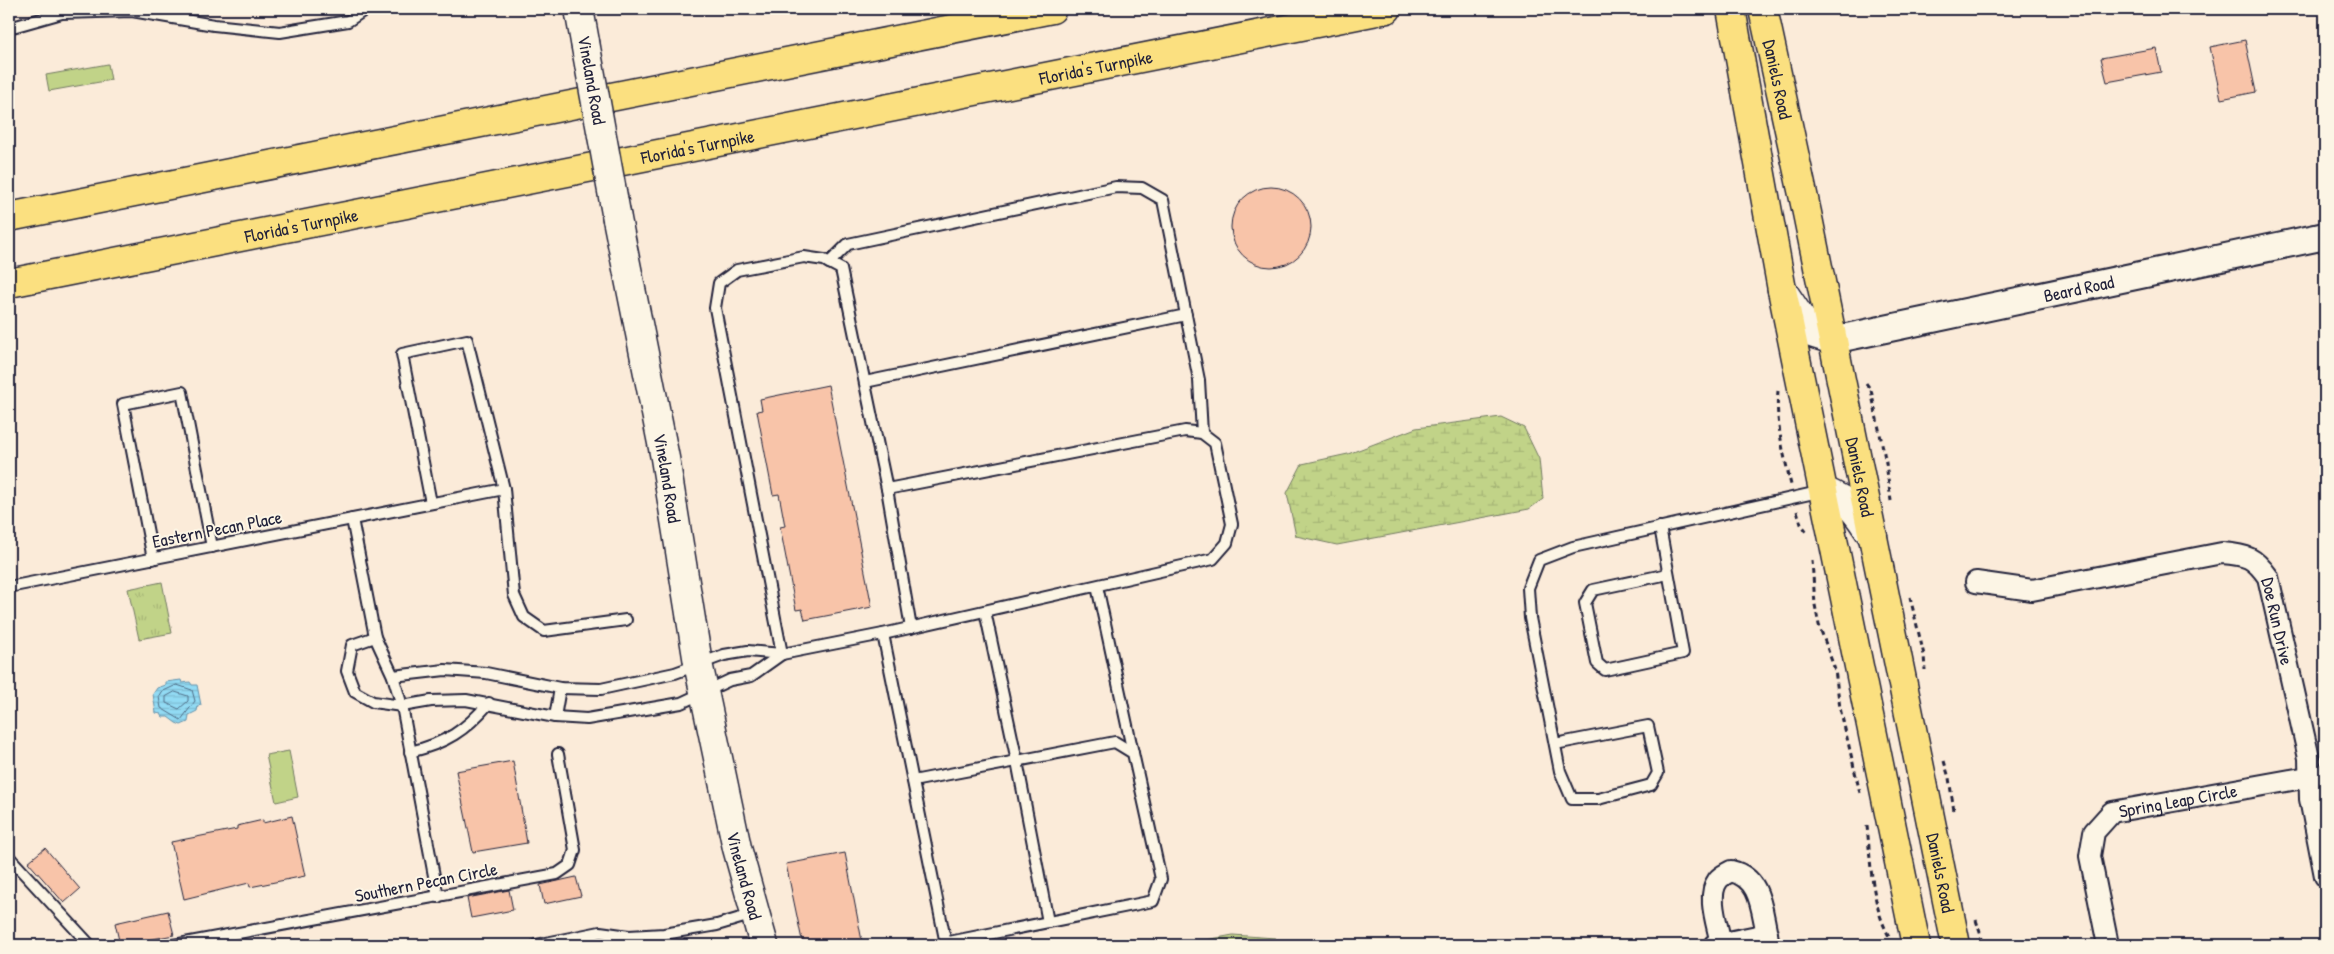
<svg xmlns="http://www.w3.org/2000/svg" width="2334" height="954" viewBox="0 0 2334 954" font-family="'Patrick Hand',sans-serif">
<defs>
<pattern id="wetland-marsh" width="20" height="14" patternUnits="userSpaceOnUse" patternTransform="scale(1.25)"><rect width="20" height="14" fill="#c1d388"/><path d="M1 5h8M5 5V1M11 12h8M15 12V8" fill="none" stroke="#a6b576"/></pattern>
<pattern id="park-tufts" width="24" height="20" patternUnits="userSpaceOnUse" patternTransform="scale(1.25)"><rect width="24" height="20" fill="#c1d388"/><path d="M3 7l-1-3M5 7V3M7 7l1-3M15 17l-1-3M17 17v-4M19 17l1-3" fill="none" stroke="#a6b576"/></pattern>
<pattern id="water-rules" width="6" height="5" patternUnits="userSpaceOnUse" patternTransform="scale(1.25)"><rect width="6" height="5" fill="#92dbf4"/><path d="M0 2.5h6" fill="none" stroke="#7ebcd2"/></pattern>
</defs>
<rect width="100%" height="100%" fill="#fbebd9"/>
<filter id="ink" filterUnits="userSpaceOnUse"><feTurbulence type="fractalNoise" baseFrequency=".02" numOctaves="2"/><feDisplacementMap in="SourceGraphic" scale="10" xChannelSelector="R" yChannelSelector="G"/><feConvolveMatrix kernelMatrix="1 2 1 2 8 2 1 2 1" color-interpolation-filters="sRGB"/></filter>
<g filter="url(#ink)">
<!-- green -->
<g fill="#c1d388" stroke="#727a62">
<polygon points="108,64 111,80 49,91 46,75"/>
<polygon points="289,751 298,797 276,802 266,755"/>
</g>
<!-- wetland -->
<g fill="url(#wetland-marsh)" stroke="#727a62">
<polygon points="1501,417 1524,428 1539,459 1543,499 1529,509 1337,545 1296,536 1287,493 1302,464 1348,454 1416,428"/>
<polygon points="1233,935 1275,938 1279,945 1186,945 1190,943"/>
</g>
<!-- park -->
<polygon fill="url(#park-tufts)" stroke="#727a62" points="162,582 172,633 139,639 128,589"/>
<!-- water -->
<polygon fill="url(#water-rules)" stroke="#6591aa" points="181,680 182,683 190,682 192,685 197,685 201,705 198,706 197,711 189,715 188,722 181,725 176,723 168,717 163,717 161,714 156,713 153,694 157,688 166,685 166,682"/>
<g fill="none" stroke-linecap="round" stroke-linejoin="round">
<!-- shore -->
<g stroke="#4f6c85" stroke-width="1">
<polygon points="177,685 192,690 195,701 181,720 161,708 159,697 162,692"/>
<polygon points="175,692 188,696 188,701 179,709 166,703 166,697"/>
</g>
</g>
<!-- building -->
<g fill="#f8c4a9" stroke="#22223b">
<polygon points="2245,40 2256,92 2221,99 2210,47"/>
<polygon points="2156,48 2161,72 2107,82 2101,58"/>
<circle cx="1271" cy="227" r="40"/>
<polygon points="828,385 872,607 805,620 802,609 796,610 780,527 785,526 779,494 773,495 757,411 762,410 760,399"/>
<polygon points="513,761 527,843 473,852 456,771"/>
<polygon points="292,816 305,876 250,887 249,883 184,899 171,842 237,829 237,826 263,820 263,823"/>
<polygon points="45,848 80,889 64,903 28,862"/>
<polygon points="845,853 862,941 840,945 803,945 786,864"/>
<polygon points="576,877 581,896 544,904 540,885"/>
<polygon points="509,890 513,910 471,918 467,898"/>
<polygon points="168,911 174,935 120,945 115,923"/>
</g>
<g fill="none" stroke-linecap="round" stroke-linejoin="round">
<!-- service casing -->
<g stroke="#22223b" stroke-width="14">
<g id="service">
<polyline points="9,28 62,13 132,11 214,25 280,32 348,21 366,9"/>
<polyline points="829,263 848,244 1116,187 1142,188 1163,200 1186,315 865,382"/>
<polyline points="1186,315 1199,380 1202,433"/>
<polyline points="431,503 402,354 467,340 504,489 514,595 524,617 544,631 626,620"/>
<polyline points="352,519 375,637 393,676 402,706 438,897"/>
<polyline points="1660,527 1683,653 1605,670 1597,663 1585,603 1593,590 1668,574"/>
<polyline points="153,559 123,404 182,392 212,547"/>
<polyline points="1097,586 1133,753"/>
<polyline points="9,587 504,489"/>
<polyline points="985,611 1017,761 1048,922"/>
<polyline points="883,634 945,939 944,945"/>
<polyline points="375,637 352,645 347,671 355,692 373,702 402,706 431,701 466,700 555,717 587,719 681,703 730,680 751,676 782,654"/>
<polyline points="782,654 715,308 719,283 737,270 804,257 824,260 841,269 887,489 911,628"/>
<polyline points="393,676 445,670 486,673 560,688 601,689 675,673 724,655 748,651 782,654 883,634 1213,559 1227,543 1232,524 1215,443 1202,433 1185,431 887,489"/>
<polyline points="555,717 560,688"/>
<polyline points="1555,744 1648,726 1658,773 1651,785 1598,799 1572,799 1560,771 1530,618 1528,588 1539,560 1573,547 1823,491"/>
<path d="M410 752C446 743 465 731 489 703"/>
<polyline points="913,781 1115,742 1133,753 1161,879 1153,901 944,943"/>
<polyline points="9,857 90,945"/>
<polyline points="174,945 557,874 570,865 575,850 558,754"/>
<polyline points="536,945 600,932 629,936 664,934 717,925 754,914"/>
</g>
</g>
<!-- minor casing -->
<g stroke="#22223b" stroke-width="24">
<g id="minor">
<path id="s1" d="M1976 582 2032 590 2222 553C2247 555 2254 557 2268 577L2309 758 2310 799 2325 876"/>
<path d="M1721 944C1718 926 1706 896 1718 880 1721 876 1726 874 1731 871 1761 878 1761 908 1767 934"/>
<polyline points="1714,945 1767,934 1769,945"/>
<path id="s2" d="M2108 945 2090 856 2094 832 2112 812 2325 774"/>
</g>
</g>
<!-- tertiary casing -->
<g stroke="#22223b" stroke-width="30">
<g id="tertiary">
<path id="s3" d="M1833 340 2325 236"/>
</g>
</g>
<!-- secondary casing -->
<g stroke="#22223b" stroke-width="31">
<g id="secondary">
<polyline points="579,9 585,42"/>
<path id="s4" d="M617 219 665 458 698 663 737 848 764 945"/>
<polyline points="1782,290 1804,323 1814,334 1833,340"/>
<path d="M1824 491C1853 503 1856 512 1873 537"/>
</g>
</g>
<!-- primary casing -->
<g stroke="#22223b" stroke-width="31">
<g id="primary">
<polyline points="1731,9 1782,290 1916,945"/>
<path id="s5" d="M1763 9 1807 213 1956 945"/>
</g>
</g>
<!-- motorway casing -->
<g stroke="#22223b" stroke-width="31">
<g id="motorway">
<polyline points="9,217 1052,9"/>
<path id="s6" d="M9 283 1387 9"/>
</g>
</g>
<!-- path -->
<g stroke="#22223b" stroke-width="3" stroke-dasharray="5 4" stroke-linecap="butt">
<polyline points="1866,383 1871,390 1886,463 1891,501"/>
<path d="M1778 391C1775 421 1784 455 1791 485"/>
<polyline points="1797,511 1801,524 1807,532"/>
<polyline points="1812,560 1815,605 1819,625 1835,670 1840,708 1860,793"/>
<polyline points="1910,597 1924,655 1925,670"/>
<polyline points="1944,761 1949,778 1954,811"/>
<path d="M1867 826C1871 863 1871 905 1890 938"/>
<polyline points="1976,920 1984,945"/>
</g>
<!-- service -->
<use href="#service" stroke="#fcf5e5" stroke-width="10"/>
<!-- minor -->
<use href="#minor" stroke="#fcf5e5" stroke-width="20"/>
<!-- tertiary -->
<use href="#tertiary" stroke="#fcf5e5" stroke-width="26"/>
<!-- secondary -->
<use href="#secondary" stroke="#fcf5e5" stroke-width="28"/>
<!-- primary -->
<use href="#primary" stroke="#fbe080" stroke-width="28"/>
<!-- motorway -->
<use href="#motorway" stroke="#fbe080" stroke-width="28"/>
<!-- secondary-bridge casing -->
<g stroke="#22223b" stroke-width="31" stroke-linecap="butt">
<polyline id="secondary-bridge" points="585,42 617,219"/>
</g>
<!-- secondary-bridge -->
<use href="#secondary-bridge" stroke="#fcf5e5" stroke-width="28"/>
</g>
</g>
<g text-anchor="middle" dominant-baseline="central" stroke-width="4" stroke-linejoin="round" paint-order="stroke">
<!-- street labels -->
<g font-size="18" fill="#22223b" stroke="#fcf5e5">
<text stroke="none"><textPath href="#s6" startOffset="1108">Florida's Turnpike</textPath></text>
<text transform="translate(592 80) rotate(80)">Vineland Road</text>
<text stroke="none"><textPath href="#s5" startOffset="72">Daniels Road</textPath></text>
<text stroke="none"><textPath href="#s6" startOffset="702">Florida's Turnpike</textPath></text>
<text stroke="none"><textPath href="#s6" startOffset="298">Florida's Turnpike</textPath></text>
<text stroke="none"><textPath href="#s3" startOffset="251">Beard Road</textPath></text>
<text stroke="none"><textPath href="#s5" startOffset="478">Daniels Road</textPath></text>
<text stroke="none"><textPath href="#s4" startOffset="264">Vineland Road</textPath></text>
<text transform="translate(217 529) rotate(-11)">Eastern Pecan Place</text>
<text stroke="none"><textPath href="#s1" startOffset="350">Doe Run Drive</textPath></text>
<text stroke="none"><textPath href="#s2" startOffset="209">Spring Leap Circle</textPath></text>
<text stroke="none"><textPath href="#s5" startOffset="882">Daniels Road</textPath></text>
<text stroke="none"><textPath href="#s4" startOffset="669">Vineland Road</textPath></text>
<text transform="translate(426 882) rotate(-11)">Southern Pecan Circle</text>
</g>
</g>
<!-- margin -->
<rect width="2334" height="954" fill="none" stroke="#fcf5e5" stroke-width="30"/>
<rect x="15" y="15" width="2304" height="924" fill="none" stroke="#22223b" stroke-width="2" filter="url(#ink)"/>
</svg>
